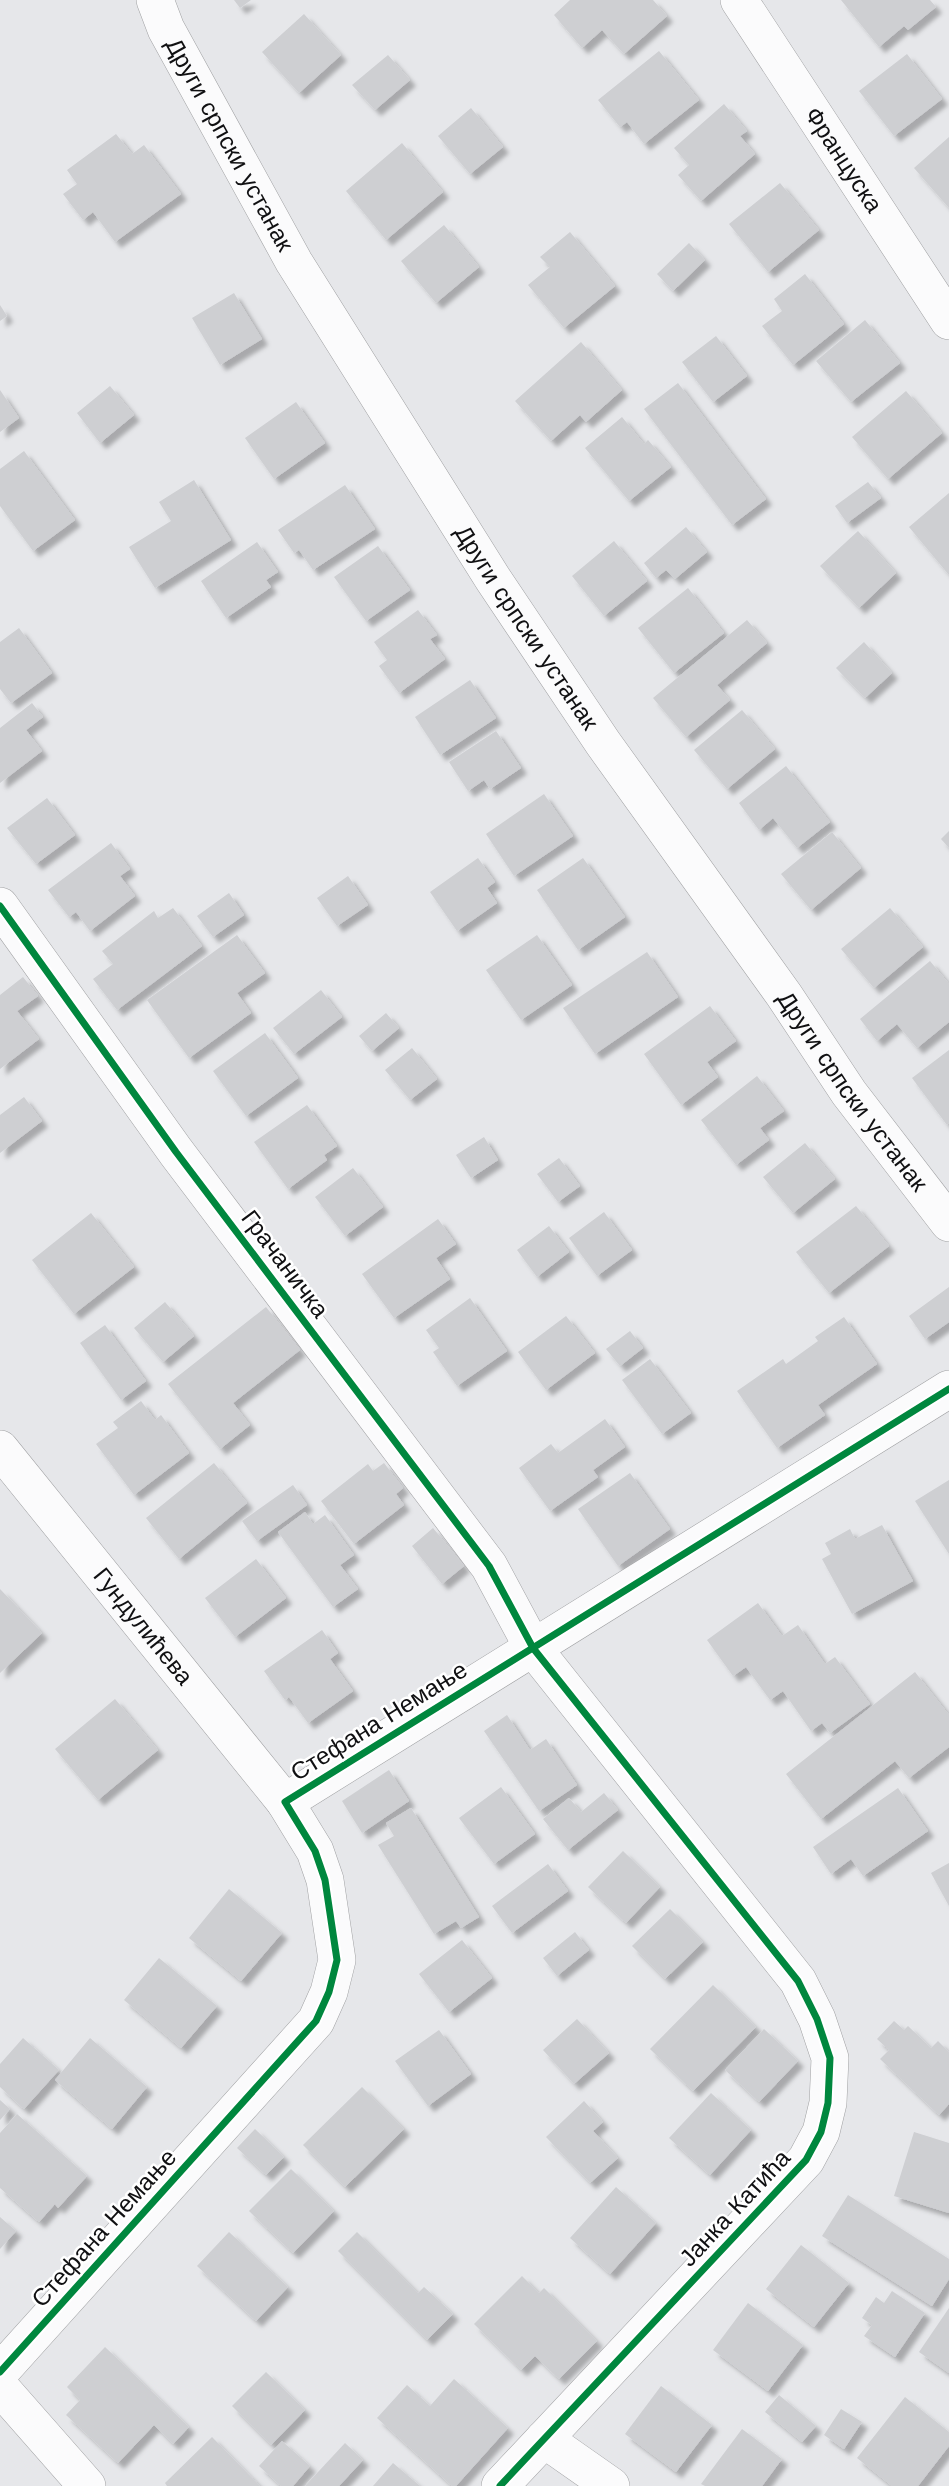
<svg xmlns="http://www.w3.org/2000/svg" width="949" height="2486" viewBox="0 0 949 2486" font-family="'Work Sans',sans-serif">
<defs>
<filter id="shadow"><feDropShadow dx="6" dy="6" stdDeviation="2" flood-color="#0004"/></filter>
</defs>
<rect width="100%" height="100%" fill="#e6e7ea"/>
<!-- building -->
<g fill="#cecfd2" filter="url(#shadow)">
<polygon points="234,0 251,0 240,8"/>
<polygon points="570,0 653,0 667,16 624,54 602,30 582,48 554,15"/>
<polygon points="841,0 930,0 936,7 908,30 904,26 879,47"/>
<polygon points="304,14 341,55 299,93 262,52"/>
<polygon points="659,51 699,100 644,144 627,122 620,127 598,100"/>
<polygon points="907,54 942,99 894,136 859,91"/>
<polygon points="388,55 410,80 375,110 352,85"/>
<polygon points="724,104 747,131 740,136 755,154 701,201 678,175 689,165 674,148"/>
<polygon points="471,108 503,147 470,174 438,136"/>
<polygon points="116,134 132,154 144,145 181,194 115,242 93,212 83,220 63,194 77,184 67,170"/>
<polygon points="949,137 949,208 914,168"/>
<polygon points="402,143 443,192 386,240 346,191"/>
<polygon points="780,183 819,230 768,272 729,224"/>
<polygon points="444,225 479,267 436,303 401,261"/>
<polygon points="570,232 615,286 564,328 528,285 550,267 540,257"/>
<polygon points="689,243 705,260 673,291 657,274"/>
<polygon points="805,274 844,324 793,365 762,326 782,311 774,299"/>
<polygon points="234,293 262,339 220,365 192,318"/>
<polygon points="0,305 7,316 0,321"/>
<polygon points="865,320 900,363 851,402 816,361"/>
<polygon points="716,336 747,376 713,402 682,362"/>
<polygon points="581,342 622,390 586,422 580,415 551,441 515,401"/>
<polygon points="678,383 766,499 732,525 644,409"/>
<polygon points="110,386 134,415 100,443 77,413"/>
<polygon points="0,390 19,418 0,432"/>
<polygon points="906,391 942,433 888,479 852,437"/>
<polygon points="296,402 325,443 274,479 245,438"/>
<polygon points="622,417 644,444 648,440 671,467 629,501 585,448"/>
<polygon points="24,451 75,520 33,551 0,506 0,469"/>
<polygon points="194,480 231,540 155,588 129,547 171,521 159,502"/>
<polygon points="868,482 881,498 847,523 835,506"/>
<polygon points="345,485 375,529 313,570 299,550 294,553 278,530"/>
<polygon points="949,493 949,575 909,527"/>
<polygon points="686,527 707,552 675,579 666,570 656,578 644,563"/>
<polygon points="858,531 896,573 859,608 820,566"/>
<polygon points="614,541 647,581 604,616 572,576"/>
<polygon points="257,542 278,572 266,580 271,587 226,618 201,581"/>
<polygon points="378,546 410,590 366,621 334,577"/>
<polygon points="688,588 724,633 674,673 638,628"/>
<polygon points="418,610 437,635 430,639 445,659 399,693 379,666 387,660 374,642"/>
<polygon points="747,620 767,643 717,685 730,700 686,737 653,698"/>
<polygon points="19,628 52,673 11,703 0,689 0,642"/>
<polygon points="864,642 892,673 865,698 836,668"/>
<polygon points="470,680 496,718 440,755 415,717"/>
<polygon points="32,703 43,717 26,730 42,751 0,783 0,728"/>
<polygon points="742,710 775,749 727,789 694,750"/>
<polygon points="496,731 521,768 490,789 484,780 468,791 449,762"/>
<polygon points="786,766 830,822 797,848 773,818 759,830 739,803"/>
<polygon points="544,794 573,836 514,876 486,834"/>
<polygon points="47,798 75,835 36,864 7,828"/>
<polygon points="949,831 949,848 941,839"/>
<polygon points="832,832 861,868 811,910 781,874"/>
<polygon points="111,843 130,869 120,876 135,896 90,931 76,912 69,917 48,890"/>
<polygon points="478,858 495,882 487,888 497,903 457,931 430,892"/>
<polygon points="583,858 625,917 578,950 537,890"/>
<polygon points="348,876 368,905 337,926 317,898"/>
<polygon points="229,893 244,915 213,937 197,916"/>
<polygon points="173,908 202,946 117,1010 93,979 113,964 102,951 154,911 158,918"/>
<polygon points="890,908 923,947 874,988 841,949"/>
<polygon points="237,935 265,973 237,993 251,1013 189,1058 147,1000"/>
<polygon points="537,935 572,985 521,1020 486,970"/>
<polygon points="647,952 678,997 595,1054 563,1008"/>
<polygon points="930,961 949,984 949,1022 917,1048 897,1024 877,1041 860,1019"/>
<polygon points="23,977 38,996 17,1011 39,1039 0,1069 0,995"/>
<polygon points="321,990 342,1017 294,1054 273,1028"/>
<polygon points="710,1006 736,1041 707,1062 718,1077 681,1105 644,1054"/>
<polygon points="386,1013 399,1028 372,1051 359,1036"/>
<polygon points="265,1033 298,1078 246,1116 213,1071"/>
<polygon points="412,1048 437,1079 410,1100 385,1070"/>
<polygon points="949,1050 949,1123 947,1125 912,1078"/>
<polygon points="757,1076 784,1111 760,1128 769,1140 736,1165 701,1120"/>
<polygon points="24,1097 42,1121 0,1153 0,1115"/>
<polygon points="307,1105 337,1146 324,1155 327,1160 288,1189 254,1142"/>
<polygon points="484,1137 498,1160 471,1178 456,1155"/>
<polygon points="805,1143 835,1179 793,1213 763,1177"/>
<polygon points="559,1158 580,1186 558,1202 537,1174"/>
<polygon points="353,1168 383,1207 345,1236 315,1197"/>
<polygon points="856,1206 889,1246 829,1293 796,1252"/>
<polygon points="604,1212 632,1250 597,1276 569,1238"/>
<polygon points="91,1213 134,1267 74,1314 32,1260"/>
<polygon points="438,1219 456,1244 436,1258 450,1279 394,1318 362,1274"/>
<polygon points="549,1226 569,1252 537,1277 517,1250"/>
<polygon points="949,1287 949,1322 925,1339 909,1316"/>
<polygon points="470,1298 507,1351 457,1386 433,1352 439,1348 426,1330"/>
<polygon points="165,1302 194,1336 163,1362 134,1328"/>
<polygon points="266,1307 300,1350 233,1403 250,1425 220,1449 168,1384"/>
<polygon points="566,1316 595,1353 546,1390 518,1352"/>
<polygon points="844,1317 877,1364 818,1405 825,1415 777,1448 737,1391 783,1359 786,1364 818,1341 815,1337"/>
<polygon points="105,1325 146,1381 121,1400 80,1343"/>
<polygon points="630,1331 643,1348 620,1366 606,1349"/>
<polygon points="650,1359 691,1413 662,1434 622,1380"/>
<polygon points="141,1401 155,1420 161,1415 189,1453 134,1495 96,1444 118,1428 113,1422"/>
<polygon points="605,1419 625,1447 593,1470 598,1477 550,1511 519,1468 551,1444 558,1453"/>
<polygon points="214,1463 247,1503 179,1559 146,1518"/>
<polygon points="384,1463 403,1488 396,1494 404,1505 354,1544 321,1501 368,1464 373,1471"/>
<polygon points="630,1473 670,1529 618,1566 578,1509"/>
<polygon points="949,1480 949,1554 915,1501"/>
<polygon points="293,1485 307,1505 257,1541 242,1521"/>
<polygon points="305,1512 313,1524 325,1515 354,1555 340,1565 358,1589 333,1607 278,1532"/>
<polygon points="882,1525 913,1581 852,1614 822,1559 831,1554 825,1543 850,1529 855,1539"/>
<polygon points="433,1528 464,1566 442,1584 412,1546"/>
<polygon points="256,1559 286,1598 235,1637 205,1598"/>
<polygon points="0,1589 42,1633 0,1673"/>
<polygon points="758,1603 782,1636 798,1625 825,1664 835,1657 870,1704 830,1733 822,1723 811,1731 783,1691 770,1700 746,1667 733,1676 707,1640"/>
<polygon points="322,1630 338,1653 330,1659 353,1691 308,1723 289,1697 285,1700 264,1671"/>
<polygon points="915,1672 949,1715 949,1747 909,1778 895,1761 821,1819 786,1774"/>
<polygon points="115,1699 158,1750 98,1800 55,1749"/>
<polygon points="507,1715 530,1750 546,1739 577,1785 539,1811 484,1731"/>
<polygon points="389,1770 409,1801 362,1833 342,1801"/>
<polygon points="501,1787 535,1834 494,1864 459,1818"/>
<polygon points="898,1788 928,1831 863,1876 851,1859 831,1874 813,1847"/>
<polygon points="604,1793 618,1810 568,1850 543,1819 569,1798 581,1812"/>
<polygon points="411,1808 479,1917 461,1928 456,1921 434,1934 378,1845 394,1836 386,1823"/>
<polygon points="623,1851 660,1887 626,1923 588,1887"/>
<polygon points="949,1863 949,1906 931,1873"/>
<polygon points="548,1864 568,1891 512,1933 492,1906"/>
<polygon points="229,1889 282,1933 241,1981 189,1938"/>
<polygon points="670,1909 703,1942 665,1979 632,1946"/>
<polygon points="575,1932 589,1950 557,1976 543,1958"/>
<polygon points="462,1940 492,1978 449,2012 419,1974"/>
<polygon points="159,1958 217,2006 181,2048 124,2000"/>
<polygon points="713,1985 756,2027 693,2091 650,2049"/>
<polygon points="577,2019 609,2053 574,2084 543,2050"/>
<polygon points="894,2021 904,2030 908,2026 931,2048 938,2041 949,2052 949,2104 939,2115 880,2059 889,2050 877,2039"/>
<polygon points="764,2029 798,2061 759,2102 725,2070"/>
<polygon points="439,2030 471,2074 428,2106 395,2061"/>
<polygon points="23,2038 59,2070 24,2109 0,2087 0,2064"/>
<polygon points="90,2038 147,2087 112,2129 55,2080"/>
<polygon points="362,2087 404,2129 345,2187 303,2145"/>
<polygon points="711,2093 751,2130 710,2175 669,2138"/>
<polygon points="0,2100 10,2109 0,2120"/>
<polygon points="584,2101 603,2122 593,2131 618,2158 590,2183 546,2137"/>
<polygon points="17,2114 87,2176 58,2208 55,2204 39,2222 0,2188 0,2133"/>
<polygon points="255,2129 284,2157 266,2175 237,2148"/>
<polygon points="914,2132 949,2143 949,2213 894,2196"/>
<polygon points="291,2169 334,2211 293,2253 249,2211"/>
<polygon points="616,2187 656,2223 610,2274 570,2238"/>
<polygon points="848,2195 949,2259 949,2279 932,2306 822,2236"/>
<polygon points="0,2217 16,2231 0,2249"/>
<polygon points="229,2232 288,2287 256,2321 197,2266"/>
<polygon points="357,2232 418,2293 424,2287 453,2314 427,2340 338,2251"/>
<polygon points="801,2245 849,2283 814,2327 766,2289"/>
<polygon points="522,2276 539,2293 544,2288 597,2341 559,2379 535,2356 521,2370 474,2324"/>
<polygon points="892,2291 925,2313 895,2357 864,2336 872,2325 862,2318 876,2297 884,2303"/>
<polygon points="748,2303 803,2345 768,2391 713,2350"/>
<polygon points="949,2308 949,2373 919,2352"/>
<polygon points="105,2347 189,2427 173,2444 154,2425 118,2463 66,2415 80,2400 67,2387"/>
<polygon points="266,2372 305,2410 271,2445 232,2406"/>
<polygon points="454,2379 508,2428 456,2486 452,2486 377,2418 407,2385 430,2406"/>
<polygon points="661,2386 712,2425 676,2472 625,2434"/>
<polygon points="779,2395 816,2426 802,2442 765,2412"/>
<polygon points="905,2397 949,2432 949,2446 918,2486 892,2486 857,2458"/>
<polygon points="841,2409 862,2422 844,2449 824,2435"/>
<polygon points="742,2429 782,2459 762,2486 705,2486 701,2484"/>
<polygon points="212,2437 260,2486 167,2486 165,2483"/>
<polygon points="282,2441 310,2466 293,2486 281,2486 259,2466"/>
<polygon points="345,2443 363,2460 339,2486 305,2486"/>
<polygon points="393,2463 420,2486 373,2486"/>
</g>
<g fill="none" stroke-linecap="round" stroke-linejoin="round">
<!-- street casing -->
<g stroke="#a0a1a3" stroke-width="38">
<g id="street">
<path id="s1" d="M155 0 166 29 294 262 493 579 603 743 784 995 849 1093 949 1223"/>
<path id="s2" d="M739 0 949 321"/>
<polyline points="0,906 176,1152 489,1566 533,1648 798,1981 817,2019 830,2058 828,2103 821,2132 806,2160 500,2486"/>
<path id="s3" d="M0 1449 285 1802"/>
<polyline points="0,2372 316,2021 329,1992 337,1960 325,1880 315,1851 285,1802 949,1389"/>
<polyline points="0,2387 87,2486"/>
<polyline points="544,2439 611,2486"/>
</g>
</g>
<!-- street -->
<use href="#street" stroke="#fbfbfc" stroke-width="37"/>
<!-- cycleway casing -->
<g stroke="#fff" stroke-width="11">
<g id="cycleway">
<polyline points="0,906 176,1152 489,1566 533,1648 798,1981 817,2019 830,2058 828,2103 821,2132 806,2160 500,2486"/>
<polyline points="0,2372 316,2021 329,1992 337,1960 325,1880 315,1851 285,1802 949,1389"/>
</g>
</g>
<!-- cycleway -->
<use href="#cycleway" stroke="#00873e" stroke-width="7"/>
</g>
<g text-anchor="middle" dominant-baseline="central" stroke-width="5" stroke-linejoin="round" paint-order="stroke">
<!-- street labels -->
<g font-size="24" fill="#101012" stroke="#fff">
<text stroke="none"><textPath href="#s1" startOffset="163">Други српски устанак</textPath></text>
<text stroke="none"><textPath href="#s2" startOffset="191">Француска</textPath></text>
<text stroke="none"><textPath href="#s1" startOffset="730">Други српски устанак</textPath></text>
<text stroke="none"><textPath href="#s1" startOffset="1297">Други српски устанак</textPath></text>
<text transform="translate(285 1264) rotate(53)">Грачаничка</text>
<text stroke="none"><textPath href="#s3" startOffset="228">Гундулићева</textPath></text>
<text transform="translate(379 1721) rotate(-32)">Стефана Немање</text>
<text transform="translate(735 2208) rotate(-47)">Јанка Катића</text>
<text transform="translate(104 2228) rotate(-48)">Стефана Немање</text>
</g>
</g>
</svg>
